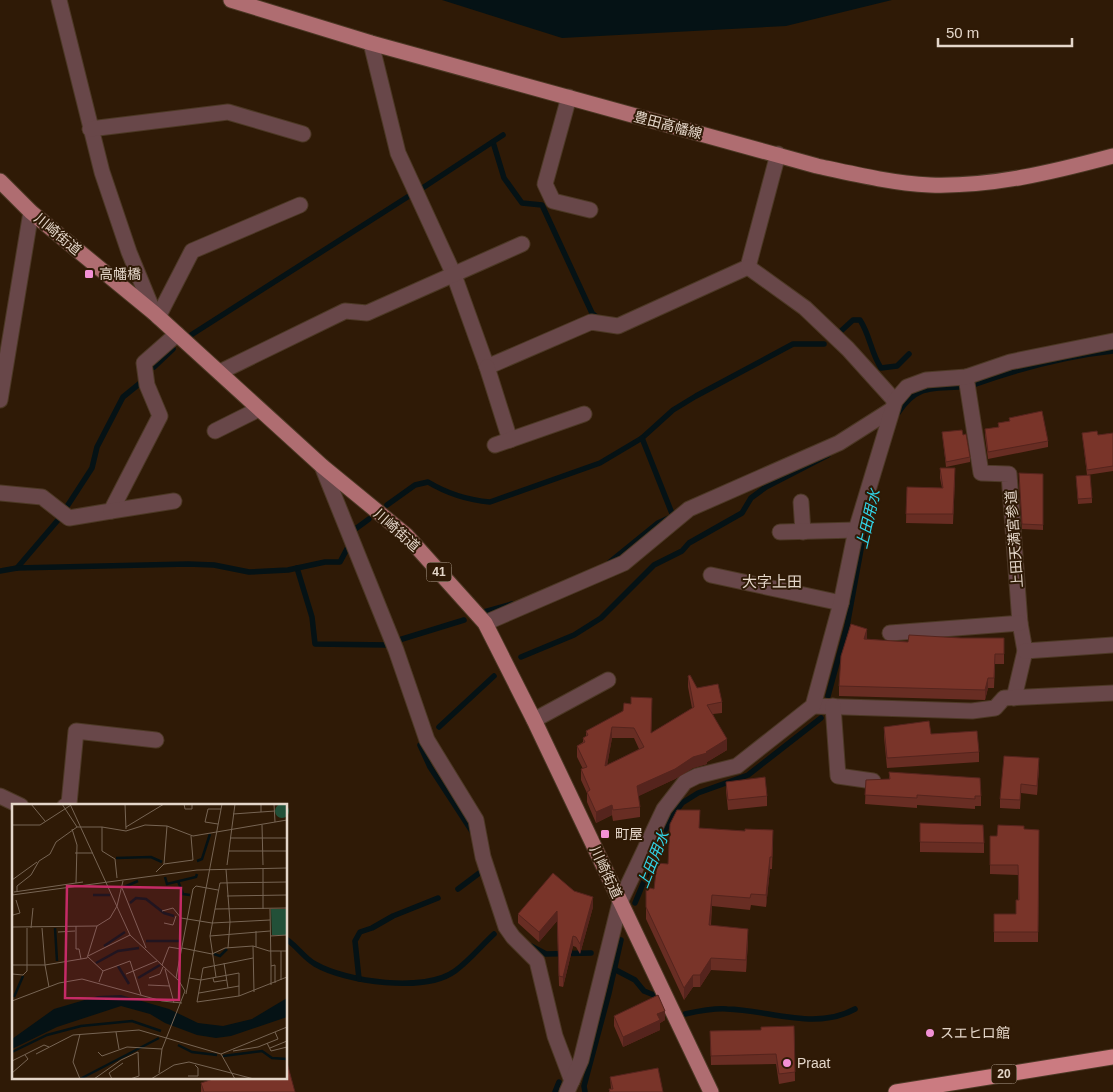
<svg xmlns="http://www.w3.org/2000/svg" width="1113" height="1092" viewBox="0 0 1113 1092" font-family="Helvetica,'Noto Sans JP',sans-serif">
<rect width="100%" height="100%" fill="#2f1a06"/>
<!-- water -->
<polygon fill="#051215" points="442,0 892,0 786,26 562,38"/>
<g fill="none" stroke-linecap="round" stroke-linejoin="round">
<!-- stream -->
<g stroke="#051215" stroke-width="5.5">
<polyline points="493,142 504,178 522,203 542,205 592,313 599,319"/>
<polyline points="424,187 503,135"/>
<path d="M841 331 853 320H860C870 335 871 353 881 368L897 366 909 354"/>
<polyline points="191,335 409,196"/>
<polyline points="154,367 173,349"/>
<path d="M976 384C1021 368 1066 356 1113 351"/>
<path d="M898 413C915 387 928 388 958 387"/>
<path d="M387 505 415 485 428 482C448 494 466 500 490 502L600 463 642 438 673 410 696 396 793 344H824"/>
<polyline points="66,508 92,468 97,447 123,397 139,384"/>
<polyline points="354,530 369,519"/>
<polyline points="610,562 658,523 673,516 642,438"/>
<polyline points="17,568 58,520"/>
<polyline points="297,568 312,617 315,644 388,645"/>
<polyline points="0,571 17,568 188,564 214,565 249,572 288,570 325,562 340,562 348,547"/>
<polyline points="484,612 512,604"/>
<polyline points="399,640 464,620"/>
<polyline points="521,657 574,635 601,618 654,565 682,551 689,543 742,513 751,498 766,487 828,455"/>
<polyline points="828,696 847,626 866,522"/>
<polyline points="439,727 494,676"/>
<polyline points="420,745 430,767 473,833"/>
<polyline points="458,889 482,871"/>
<polyline points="635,903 670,819 682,803 698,793 748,775 821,718"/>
<path d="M286 939C297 946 304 958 315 964 346 982 425 993 455 971 469 961 481 946 494 934"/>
<polyline points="531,946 546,954 591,953"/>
<polyline points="614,969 635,980 644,991 654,995"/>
<polyline points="359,979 355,941 360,932 372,928 393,916 438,898"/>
<path d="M685 1014C699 1011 713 1008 727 1009 770 1010 815 1031 855 1009"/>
<polyline points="555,1092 559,1082"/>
<polyline points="585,1092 584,1086 609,993 621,940"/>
</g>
<!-- minor casing -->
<g stroke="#4c3825" stroke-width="17">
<g id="minor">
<polyline points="59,0 102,172 129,252 154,313"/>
<polyline points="371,43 398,153 454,275 487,367 591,322 618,326 748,267 778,154"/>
<polyline points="569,97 545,184 553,201 590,210"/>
<polyline points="90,129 228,112 303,134"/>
<polyline points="748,267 805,308 848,349 895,401"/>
<polyline points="158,317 192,251 300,205"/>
<polyline points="487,367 510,440"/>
<polyline points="220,372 345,311 367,313 522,244"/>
<polyline points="966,377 981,473 1009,474 1020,623 1025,651 1014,698"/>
<polyline points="0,400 31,212"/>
<polyline points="215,431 259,409"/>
<polyline points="495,445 584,414"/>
<polyline points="322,466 396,650 427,740 476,820 483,857 506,927 513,937 537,961 555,1036 572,1081"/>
<polyline points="0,493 42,497 69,518 111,511 160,416 147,385 144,363 177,334"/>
<polyline points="801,502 803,532"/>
<polyline points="111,511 174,501"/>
<polyline points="780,532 856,530"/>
<polyline points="711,575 841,603"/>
<polyline points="485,623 624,563 689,509 839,443 891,410"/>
<polyline points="890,633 1020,623"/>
<polyline points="1025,651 1113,645"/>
<polyline points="813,706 972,711 995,708 1004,698 1113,693"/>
<polyline points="833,706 838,776 873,781"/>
<polyline points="534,720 608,680"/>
<polyline points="0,796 21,806"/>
<polyline points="65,806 69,804 76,731 156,740"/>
<polyline points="567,1092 581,1060 620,902 664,809 685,782 697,776 737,766 813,706 841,603 856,530 895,401 907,387 926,380 966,377 1010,362 1113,341"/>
</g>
</g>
<!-- major casing -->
<g stroke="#4c3825" stroke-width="17">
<g id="major">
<path d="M231 0 371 43 817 166C854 174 892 183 930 185 992 187 1053 172 1113 156"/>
<polyline points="0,181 31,212 154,313 322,466 406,535 485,623 534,720 711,1092"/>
</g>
</g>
<!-- highway casing -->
<g stroke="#4c3825" stroke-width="17">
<polyline id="highway" points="896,1092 1113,1057"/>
</g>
<!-- minor -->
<use href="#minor" stroke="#684749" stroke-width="15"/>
<!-- major -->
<use href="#major" stroke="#af6d71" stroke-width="15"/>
<!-- highway -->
<use href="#highway" stroke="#cb7b81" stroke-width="15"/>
</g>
<!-- wall -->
<g fill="#682d23" fill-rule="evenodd">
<polygon points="1009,418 1048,441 1048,447 988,459 985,435 985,429 998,427 998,423 1009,421"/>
<polygon points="942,432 963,435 970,457 970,462 946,467"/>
<polygon points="1082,433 1098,435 1113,433 1113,471 1087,475"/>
<polygon points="940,468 955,478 953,524 906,523 907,487 942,488 940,478"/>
<polygon points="1043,474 1043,530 1022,529 1019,478"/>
<polygon points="1076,476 1092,498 1092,503 1078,504"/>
<polygon points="961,638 1004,638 1004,664 995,664 994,688 988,688 985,700 839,696 839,686 867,639 908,642"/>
<path d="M688 676 697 688 722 702V713L713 714 727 750 707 762V764L693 768 675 779 638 796 640 807V817L613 821 612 815 596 823 587 802V793L581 780V769H583L577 757V746L583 742V738L586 737V731L652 709 651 733 692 708 688 687ZM612 738H634L639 749 607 765Z"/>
<polygon points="884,727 931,734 979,752 979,762 887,768 884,737"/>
<polygon points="1039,767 1037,795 1021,793 1020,809 1000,808 1000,799"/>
<polygon points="889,772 981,796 981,806 975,806 975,809 917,805 917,808 865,804 866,780 889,779"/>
<polygon points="726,782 767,796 767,806 728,810 726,791"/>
<polygon points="920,823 984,843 984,853 920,852"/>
<polygon points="700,828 773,841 772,869 770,869 766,907 751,905 750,910 712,906 711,925 748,941 746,972 711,970 700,987 693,987 684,1000 646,919 646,887 654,889 668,864"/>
<polygon points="1024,829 1039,830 1038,942 994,942 994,914 1016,914 1018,900 1018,875 990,874 990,836 997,836"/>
<polygon points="593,907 580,954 576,947 573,946 563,987 559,986 557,921 539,942 518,923 518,914"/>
<polygon points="614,1016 665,1020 660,1023 660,1030 623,1047 614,1026"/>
<polygon points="794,1026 795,1081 779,1084 776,1064 711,1065 710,1031 761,1030"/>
<polygon points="610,1077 663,1092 609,1092 609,1089 611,1089"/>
<polygon points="201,1083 295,1092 201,1092"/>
</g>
<!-- shaded-wall -->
<g fill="#55241d">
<polygon points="867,629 867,639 864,639"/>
<polygon points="988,678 988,688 985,700 985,690"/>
<polygon points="612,727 612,738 605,777 605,766"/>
<polygon points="727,739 727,750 707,762 707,764 693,768 675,779 637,797 637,786 693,757 706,752"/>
<polygon points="1039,758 1039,767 1037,795 1037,786"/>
<polygon points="612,805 612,815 596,823 596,812"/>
<polygon points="770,857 770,869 766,907 766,895"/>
<polygon points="712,895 712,906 709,937 709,925"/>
<polygon points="593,897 593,907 580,954 580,944"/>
<polygon points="557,911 557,921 539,942 539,932"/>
<polygon points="748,929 748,941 746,972 746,960"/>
<polygon points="573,936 573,946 563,987 563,977"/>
<polygon points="711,958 711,970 700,987 700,975"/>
<polygon points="693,975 693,987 684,1000 684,988"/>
<polygon points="665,1011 665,1020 660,1023 660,1030 623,1047 623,1037 657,1014"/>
</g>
<!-- building -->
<g fill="#793429" stroke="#55241d" fill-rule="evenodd">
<polygon points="1042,411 1048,441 988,452 985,429 999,427 998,423 1010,421 1009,418"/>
<polygon points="962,430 963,435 966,434 970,457 946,462 942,432"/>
<polygon points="1097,431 1098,435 1113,433 1113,466 1087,470 1082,433"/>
<polygon points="940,468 955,468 953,514 906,514 907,487 943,488"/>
<polygon points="1019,473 1043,474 1043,525 1022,524"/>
<polygon points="1090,475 1092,498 1078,499 1076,476"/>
<polygon points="851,624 867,629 864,639 908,642 909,635 961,638 1004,638 1004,654 995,654 994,678 988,678 985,690 839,686 841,656"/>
<path d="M690 675 697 688 718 684 722 702 707 705 727 739 706 752 707 753 693 757 675 769 637 786 640 807 613 810 612 805 596 812 587 792 590 790 581 769 587 767 577 746 585 742 583 738 588 735 586 731 623 711 624 703 631 704V697L652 698 651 733 694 707 688 676ZM612 727 634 728 644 747 605 766Z"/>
<polygon points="929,721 931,734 977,731 979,752 887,758 884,727"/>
<polygon points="1004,756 1039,758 1037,786 1021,784 1020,800 1000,799"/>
<polygon points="889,772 980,778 981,796 975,796 975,799 917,795 917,798 865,795 866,780 890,779"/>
<polygon points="765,777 767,796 728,800 726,782"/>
<polygon points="677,810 700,810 699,828 745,831 745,829 773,830 772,857 770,857 766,895 751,894 750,898 712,895 709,925 748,929 746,960 711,958 700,975 693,975 684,988 646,907 646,887 654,889 657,863 668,864 670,824"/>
<polygon points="920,823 983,825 984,843 920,842"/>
<polygon points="998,825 1024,826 1024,829 1039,830 1038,932 994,932 994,914 1016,914 1016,900 1019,900 1018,865 990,865 990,836 997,836"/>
<polygon points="553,873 574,891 593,897 580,944 576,937 573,936 563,977 559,976 557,911 539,932 518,914"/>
<polygon points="658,995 665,1011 657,1014 660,1020 623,1037 614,1016"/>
<polygon points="794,1026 795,1072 779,1074 776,1054 711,1056 710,1031 761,1030 761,1027"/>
<polygon points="286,1059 295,1092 204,1092 201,1083 216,1078 286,1078"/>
<polygon points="658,1068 663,1092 610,1092 609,1089 613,1089 610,1077"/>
</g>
<!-- markers -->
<g fill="#f391d5" stroke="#2f1a06" stroke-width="2">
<rect x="84" y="269" width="10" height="10" rx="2.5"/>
<rect x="600" y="829" width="10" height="10" rx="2.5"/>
<circle cx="930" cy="1033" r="5"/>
<circle cx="787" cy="1063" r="5"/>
</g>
<g text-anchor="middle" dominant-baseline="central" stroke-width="4" stroke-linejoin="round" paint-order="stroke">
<!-- shield labels -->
<g fill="#2f1a06" stroke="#ae9e8e" stroke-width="1">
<rect x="426.5" y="562.5" width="25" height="19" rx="4"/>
<rect x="991.5" y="1064.5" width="25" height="19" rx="4"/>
</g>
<g font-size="12" font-weight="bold" fill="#e4d6c9">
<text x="439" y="572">41</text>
<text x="1004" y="1074">20</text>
</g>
<!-- street labels -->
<g font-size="14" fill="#e4d6c9" stroke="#2f1a06">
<text transform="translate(668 125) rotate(15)">豊田高幡線</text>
<text transform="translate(58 234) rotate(40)">川崎街道</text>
<text transform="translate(397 530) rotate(42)">川崎街道</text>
<text transform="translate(1014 539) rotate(-94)">上田天満宮参道</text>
<text transform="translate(606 872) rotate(65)">川崎街道</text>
</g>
<!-- poi labels -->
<g font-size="14" fill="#e4d6c9" stroke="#2f1a06" text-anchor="start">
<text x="99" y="274">高幡橋</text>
<text x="615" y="834">町屋</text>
<text x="940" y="1033">スエヒロ館</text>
<text x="797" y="1063">Praat</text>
</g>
<!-- water labels -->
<g font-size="15" font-style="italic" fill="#31d6ea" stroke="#2f1a06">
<text transform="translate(868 519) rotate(-77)">上田用水</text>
<text transform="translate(653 859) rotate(-68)">上田用水</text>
</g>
<!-- neighbourhood labels -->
<g font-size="15" fill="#e4d6c9" stroke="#2f1a06">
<text x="772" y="581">大字上田</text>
</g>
</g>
<!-- overview -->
<g transform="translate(12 804)">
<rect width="275" height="275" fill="#2f1a06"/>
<path d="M263 7a7 7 0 1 1 14 0a7 7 0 1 1-14 0ZM259 105H275V131H260Z" fill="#225038"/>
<path d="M109 191 157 205 186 219 211 222 240 215 275 194V213L219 232 204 234 185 231 153 219 138 210 109 202 45 223 0 245V235L42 205 86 192Z" fill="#051215"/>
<path fill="none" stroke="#051215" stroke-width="2.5" d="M104 54 139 53 150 58M185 57 190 55 198 30M153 73 155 80 184 73 185 70M166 77 171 90 178 91M112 83 126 77M81 91H98M118 99 124 94 134 95 152 109 162 112M43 124 45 157M134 137H169M92 142 113 128M202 150 208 152 215 145M84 159 106 147 127 144M106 162 117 180M126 174 148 161M2 193 11 172M166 241 180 248 205 251M0 248 35 231 69 222 120 217 149 227M211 252 250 247 260 254 275 255M68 275 147 234"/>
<path fill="none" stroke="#776554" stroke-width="1" d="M19 0 33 17M50 0 65 23M58 0 118 131 167 177 173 187 150 245 147 269M113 0 114 25M172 0 173 5H180V0M249 0V8L263 7M262 0 263 18M221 10 249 8M206 20 193 18 196 5H209M0 21H28L59 1M250 21 251 61M90 23V47L103 55 105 74M114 23 152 0M60 25 65 41 64 79M218 34H275M217 47H275M63 49H81M152 60 155 22M215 61 223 0M251 64V105M214 65 218 118 216 144M144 68 152 60 181 56 179 32M0 76 25 58M275 78 208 79 203 105 275 104M110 84 134 144M5 87V82L19 71 27 57 38 50 44 38 65 23H90L114 27 133 21 155 22 181 32 275 16M2 88 71 78M0 91 185 66 275 64M215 92 275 91M203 105 198 132 204 173M258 105 259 162M150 107 161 104 169 114 200 119 258 116M1 111 8 109 4 96M152 119 161 121 164 112M64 122V145H67L69 155M0 123 85 122M19 124 21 104M244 127V143M46 128 63 127M198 132 258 127M258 132 275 131M170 144 200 150 213 144 241 142M269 147V176M76 152 118 131M76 153 91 167M212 159 216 184M0 161H33L30 124M150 161 157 143 169 145M153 165 162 199M0 170 11 171 15 167V124M114 170 145 157M137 174 148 170 151 163M164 174 181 85 184 82 206 86M177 174 189 176 227 169V192L275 173M201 174 202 178 215 176M87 178 91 167 118 157 129 191M136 181 158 182M259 181V162L263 161V179M37 183 33 161 75 154 85 122 98 114 105 102 111 77M242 188 241 142 257 147H275M187 189 227 182M174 190 210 0M227 192 185 198 191 164 241 154M0 197 47 179 70 175 150 197 170 199M104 228 107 245M255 239 259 247 275 243M258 244 275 237M221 247 246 243 266 235 263 228M86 248 90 252 115 243 150 245M24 250 61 231 127 226 209 250 275 223M209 250 223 275M0 257 32 241 37 243M0 269 16 255 13 251M176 272H186V264L183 261M68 275 61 258 68 230M82 275 109 256 126 248 127 272 118 275M100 275 97 269 111 259M139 275 162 261 177 258 242 275"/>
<path fill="#c52b66" fill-opacity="0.15" stroke="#c52b66" stroke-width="2.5" d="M55 82 169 84 167 196 53 194Z"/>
<rect width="275" height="275" fill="none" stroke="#e4d6c9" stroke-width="2.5"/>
</g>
<!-- scale -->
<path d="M938 38v8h134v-8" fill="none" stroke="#e4d6c9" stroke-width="2.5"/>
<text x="946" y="38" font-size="15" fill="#e4d6c9" stroke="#2f1a06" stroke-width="4" paint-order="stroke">50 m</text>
</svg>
